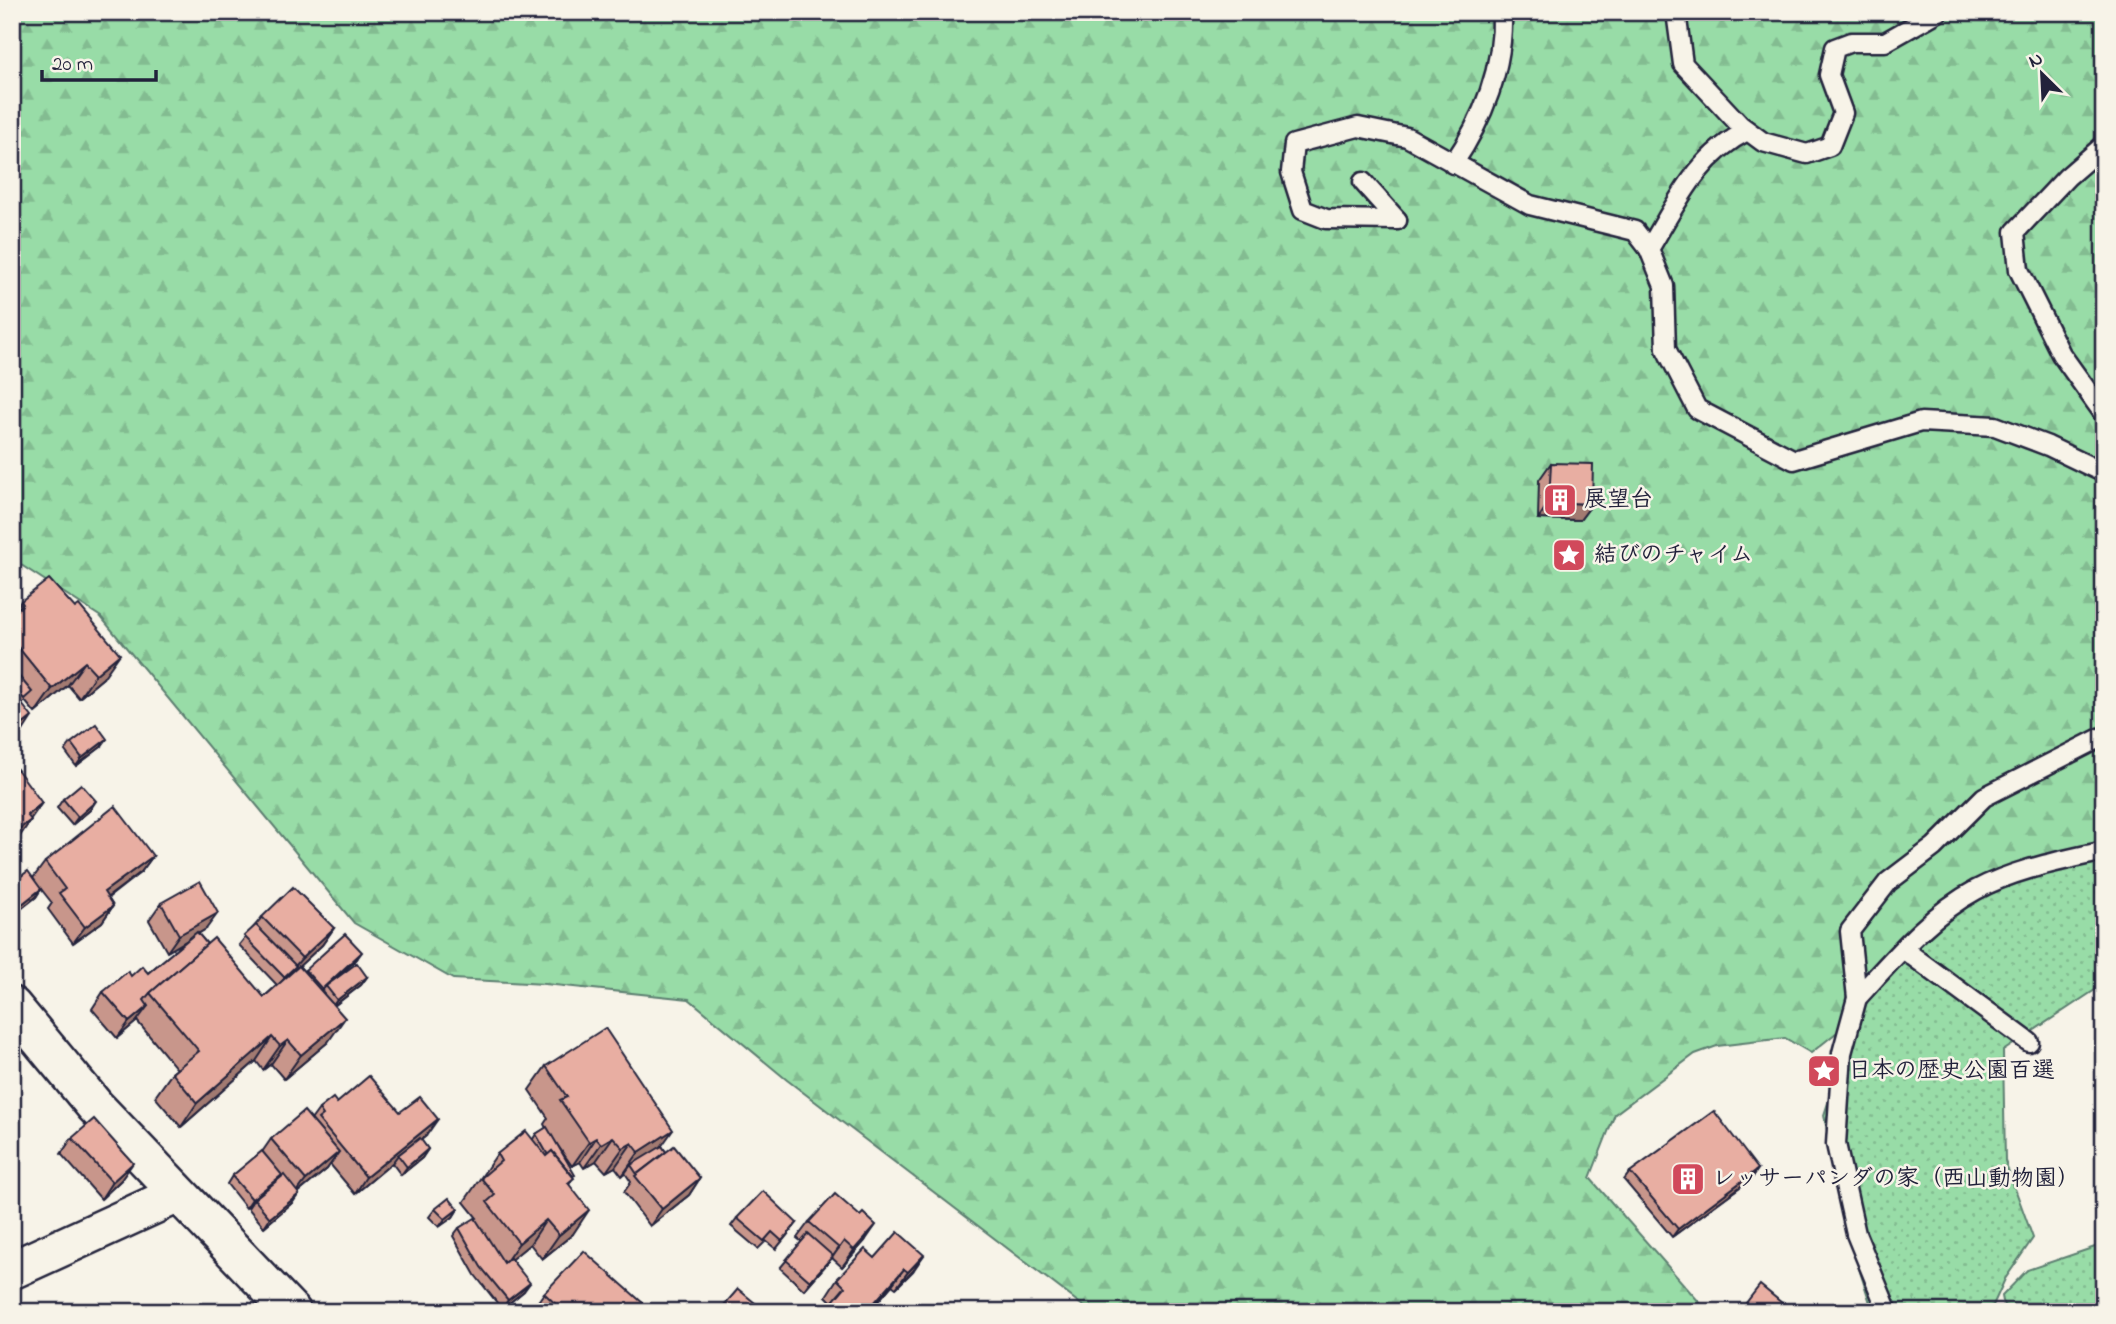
<svg xmlns="http://www.w3.org/2000/svg" width="2116" height="1324" viewBox="0 0 2116 1324" font-family="'Indie Flower','Klee One',sans-serif">
<defs>
<pattern id="forest-firs" width="22" height="20" patternUnits="userSpaceOnUse" patternTransform="scale(1.75)"><rect width="22" height="20" fill="#98dca7"/><path d="M5 1l3.5 6h-7zM16 11l3.5 6h-7z" fill="#83bc91"/></pattern>
<pattern id="garden-dots" width="8" height="8" patternUnits="userSpaceOnUse" patternTransform="scale(1.75)"><rect width="8" height="8" fill="#98dca7"/><path d="M2 2h.1M6 6h.1" fill="none" stroke="#83bc91" stroke-width="1.8" stroke-linecap="round"/></pattern>
</defs>
<rect width="100%" height="100%" fill="#f7f3e8"/>
<filter id="ink" filterUnits="userSpaceOnUse"><feTurbulence type="fractalNoise" baseFrequency=".0143" numOctaves="2"/><feDisplacementMap in="SourceGraphic" scale="14" xChannelSelector="R" yChannelSelector="G"/><feConvolveMatrix kernelMatrix="1 2 1 2 8 2 1 2 1" color-interpolation-filters="sRGB"/></filter>
<g filter="url(#ink)">
<!-- forest -->
<polygon fill="url(#forest-firs)" stroke="#5d7f71" stroke-width="2" points="12,12 2104,12 2104,865 1866,1009 1811,1053 1785,1038 1717,1046 1695,1054 1615,1114 1590,1178 1708,1312 1091,1312 787,1080 689,999 545,984 453,979 354,923 101,617 15,561 12,557"/>
<!-- garden -->
<g fill="url(#garden-dots)" stroke="#5d7f71" stroke-width="2">
<polygon points="2104,851 2104,984 2003,1051 2005,1161 2033,1238 2005,1279 1990,1312 1873,1312 1845,1225 1824,1115 1870,973 1969,887 2056,852"/>
<polygon points="2104,1244 2104,1312 2005,1312 2002,1296 2027,1270"/>
</g>
<g fill="none" stroke-linecap="round" stroke-linejoin="round">
<!-- lane casing -->
<g stroke="#22223b" stroke-width="23">
<g id="lane">
<polyline points="1676,12 1683,64 1740,125 1763,142 1807,154 1830,146 1843,113 1829,75 1835,48 1851,42 1885,42 1938,12"/>
<polyline points="2104,145 2067,177 2015,232 2019,270 2061,354 2104,414"/>
<path d="M1453 164C1483 120 1504 67 1502 12"/>
<polyline points="1363,182 1397,220"/>
<polyline points="1397,220 1326,219 1303,210 1291,172 1294,144 1358,127 1407,137 1530,205 1635,231 1649,249 1664,286 1666,349 1697,409 1794,460 1921,422 1995,426 2048,446 2104,473"/>
<path d="M1649 249C1677 203 1697 156 1747 131"/>
<polyline points="1903,949 2029,1042"/>
<path d="M1857 998C1893 959 1929 915 1976 890 2015 869 2061 861 2104 851"/>
<polyline points="1888,1312 1856,1234 1836,1144 1842,1053 1857,998 1850,931 1888,882 1934,847 1984,797 2104,736"/>
</g>
</g>
<!-- street casing -->
<g stroke="#22223b" stroke-width="42">
<g id="street">
<polyline points="12,1006 95,1106 292,1312"/>
<polyline points="12,1270 178,1194"/>
</g>
</g>
<!-- lane -->
<use href="#lane" stroke="#f7f3e8" stroke-width="18"/>
<!-- street -->
<use href="#street" stroke="#f7f3e8" stroke-width="37"/>
</g>
<!-- wall -->
<g fill="#c8968b" stroke="#22223b" stroke-width="2">
<polygon points="1551,463 1592,504 1580,520 1538,519 1539,480"/>
<polygon points="21,601 103,678 79,698 68,685 35,713 25,701 22,704 21,734 12,740 12,614"/>
<polygon points="71,743 101,747 76,766 65,751"/>
<polygon points="63,799 90,810 72,825 57,808"/>
<polygon points="153,856 141,872 108,898 113,906 102,922 73,943 48,909 52,903 41,889 36,897 12,916 12,883 33,878 45,862"/>
<polygon points="161,903 206,929 198,934 207,944 264,997 277,985 239,945 262,917 334,928 322,945 299,966 304,972 305,970 356,960 336,979 367,977 361,985 334,1006 328,1042 284,1079 271,1064 263,1070 256,1061 181,1127 155,1097 172,1073 177,1069 137,1021 117,1038 92,1009 103,992 131,976 148,973 188,940 167,952 149,920"/>
<polygon points="546,1066 662,1146 666,1152 700,1178 689,1195 650,1226 624,1192 631,1182 625,1173 622,1176 615,1167 606,1172 596,1161 584,1168 580,1162 572,1166 556,1143 573,1177 569,1185 573,1234 542,1259 530,1244 511,1259 524,1291 502,1309 475,1275 453,1236 459,1228 475,1219 477,1218 464,1202 497,1154 533,1139 536,1134 546,1128 544,1124 548,1118 529,1090"/>
<polygon points="337,1103 400,1112 426,1136 421,1140 428,1149 422,1158 401,1175 392,1163 355,1194 330,1164 327,1169 298,1193 293,1202 264,1227 248,1208 252,1202 246,1208 227,1184 232,1176 262,1152 271,1139 311,1120 319,1109"/>
<polygon points="72,1138 121,1180 101,1199 61,1154"/>
<polygon points="1758,1169 1752,1178 1672,1237 1624,1180 1630,1172"/>
<polygon points="435,1209 458,1209 453,1217 439,1227 429,1217"/>
<polygon points="737,1218 797,1223 776,1249 766,1241 758,1249 731,1226"/>
<polygon points="809,1222 865,1241 842,1267 832,1258 804,1290 780,1268 802,1242 797,1238"/>
<polygon points="875,1258 913,1271 896,1288 892,1285 869,1312 824,1312 832,1302 826,1296 837,1279"/>
<polygon points="544,1293 653,1312 525,1312 532,1310"/>
</g>
<!-- shaded-wall -->
<g fill="#a27a71" stroke="#22223b" stroke-width="2">
<polygon points="1549,502 1592,504 1580,520 1538,519"/>
<polygon points="120,654 103,678 79,698 96,674"/>
<polygon points="85,662 68,685 35,713 52,689"/>
<polygon points="32,717 21,734 12,740 12,733"/>
<polygon points="107,739 101,747 76,766 82,758"/>
<polygon points="96,801 90,810 72,825 78,817"/>
<polygon points="42,803 30,820 27,815"/>
<polygon points="31,820 20,836 12,842 12,834"/>
<polygon points="153,856 141,872 92,909 104,892"/>
<polygon points="41,889 36,897 12,916 12,912"/>
<polygon points="113,906 102,922 73,943 85,927"/>
<polygon points="218,913 206,929 167,952 179,935"/>
<polygon points="334,928 322,945 278,986 302,958"/>
<polygon points="22,931 16,939 12,942 12,938"/>
<polygon points="362,952 356,960 327,987 326,986 316,997 322,989"/>
<polygon points="367,977 361,985 331,1008 337,1000"/>
<polygon points="148,1006 136,1022 117,1038 129,1022"/>
<polygon points="345,1018 328,1042 284,1079 301,1055"/>
<polygon points="272,1037 256,1061 181,1127 197,1103"/>
<polygon points="288,1040 271,1064 263,1070 280,1046"/>
<polygon points="438,1119 426,1136 400,1157 398,1155 392,1163 355,1194 366,1177"/>
<polygon points="673,1130 656,1154 631,1165 625,1173 622,1176 639,1152"/>
<polygon points="613,1137 596,1161 584,1168 601,1144"/>
<polygon points="596,1138 580,1162 572,1166 589,1142"/>
<polygon points="632,1143 615,1167 606,1172 623,1148"/>
<polygon points="428,1149 422,1158 401,1175 407,1167"/>
<polygon points="339,1152 327,1169 294,1196 306,1180"/>
<polygon points="133,1163 121,1180 101,1199 112,1182"/>
<polygon points="1758,1169 1752,1178 1672,1237 1678,1229"/>
<polygon points="282,1175 276,1183 254,1199 246,1208 252,1199"/>
<polygon points="700,1178 689,1195 650,1226 662,1209"/>
<polygon points="299,1194 293,1202 264,1227 270,1218"/>
<polygon points="458,1209 453,1217 439,1227 445,1219"/>
<polygon points="589,1210 573,1234 542,1259 559,1235"/>
<polygon points="546,1220 530,1244 502,1267 519,1243"/>
<polygon points="876,1225 865,1241 842,1267 854,1250"/>
<polygon points="844,1241 832,1258 804,1290 810,1281 833,1256"/>
<polygon points="924,1255 913,1271 896,1288 908,1272"/>
<polygon points="904,1269 892,1285 869,1312 866,1312"/>
<polygon points="530,1283 524,1291 502,1309 508,1300"/>
</g>
<!-- building -->
<g fill="#e8aea2" stroke="#22223b" stroke-width="2">
<polygon points="1551,463 1593,464 1592,504 1549,502"/>
<polygon points="49,579 75,608 79,605 120,654 96,674 85,662 52,689 18,647 15,652 12,649 12,614 23,604 21,601"/>
<polygon points="12,668 32,692 24,699 12,685"/>
<polygon points="12,691 32,717 12,733"/>
<polygon points="96,724 107,739 82,758 71,743"/>
<polygon points="17,769 42,803 27,815 31,820 12,834 12,773"/>
<polygon points="81,784 96,801 78,817 63,799"/>
<polygon points="115,806 153,856 104,892 113,906 85,927 59,893 65,889 45,862"/>
<polygon points="28,871 41,889 12,912 12,883"/>
<polygon points="200,881 218,913 179,935 161,903"/>
<polygon points="293,887 334,928 302,958 262,917"/>
<polygon points="12,918 22,931 12,938"/>
<polygon points="256,925 296,966 284,977 244,936"/>
<polygon points="197,932 207,944 150,993 144,1000 148,1006 129,1022 103,992 128,971 131,976 142,966 148,973"/>
<polygon points="345,934 362,952 322,989 305,970"/>
<polygon points="214,938 264,997 299,966 345,1018 301,1055 288,1040 280,1046 272,1037 197,1103 172,1073 199,1051 150,993"/>
<polygon points="357,963 367,977 337,1000 326,986"/>
<polygon points="605,1028 673,1130 639,1152 632,1143 623,1148 613,1137 601,1144 596,1138 589,1142 560,1100 567,1097 546,1066"/>
<polygon points="369,1076 400,1112 420,1097 438,1119 366,1177 318,1119 323,1115 319,1109 333,1098 337,1103"/>
<polygon points="304,1111 339,1152 306,1180 271,1139"/>
<polygon points="1714,1111 1758,1169 1678,1229 1630,1172"/>
<polygon points="94,1119 133,1163 112,1182 72,1138"/>
<polygon points="547,1127 575,1175 573,1176 552,1151 548,1155 536,1134"/>
<polygon points="526,1131 546,1156 552,1151 574,1178 568,1183 589,1210 559,1235 546,1220 519,1243 487,1202 495,1195 481,1178 501,1161 497,1154"/>
<polygon points="420,1138 428,1149 407,1167 398,1155"/>
<polygon points="662,1146 666,1152 637,1174 631,1165"/>
<polygon points="674,1146 700,1178 662,1209 635,1176"/>
<polygon points="262,1151 282,1175 252,1199 232,1176"/>
<polygon points="284,1175 299,1194 270,1218 254,1199"/>
<polygon points="763,1191 797,1223 782,1241 772,1232 764,1241 737,1218"/>
<polygon points="835,1194 860,1216 863,1213 876,1225 854,1250 844,1241 839,1248 809,1222"/>
<polygon points="449,1198 458,1209 445,1219 435,1209"/>
<polygon points="475,1218 504,1263 510,1258 530,1283 508,1300 481,1267 459,1228"/>
<polygon points="898,1232 924,1255 908,1272 904,1269 866,1312 833,1312 828,1307 845,1287 837,1279 865,1249 875,1258"/>
<polygon points="808,1234 833,1256 810,1281 786,1260"/>
<polygon points="584,1251 653,1312 564,1312 544,1293"/>
<polygon points="1760,1285 1793,1312 1739,1312"/>
<polygon points="738,1289 766,1312 718,1312"/>
<polygon points="529,1307 534,1312 525,1312"/>
</g>
</g>
<!-- icons -->
<defs>
<g id="building-square" transform="scale(1.75)"><rect x="-9" y="-9" width="18" height="18" rx="4" fill="#d1495b" stroke="#f7f3e8"/><path d="M-4-6H4V6H1V3H-1V6H-4ZM-2.5-4.3h1.7v1.8h-1.7ZM.8-4.3h1.7v1.8H.8ZM-2.5-1h1.7V.8h-1.7ZM.8-1h1.7V.8H.8Z" fill="#fff"/></g>
<g id="sight-square" transform="scale(1.75)"><rect x="-9" y="-9" width="18" height="18" rx="4" fill="#d1495b" stroke="#f7f3e8"/><path d="M0-6L1.8-2.2L6-1.7L2.9 1.2L3.7 5.4L0 3.3L-3.7 5.4L-2.9 1.2L-6-1.7L-1.8-2.2Z" fill="#fff"/></g>
</defs>
<g fill-rule="evenodd">
<use href="#building-square" x="1560" y="500"/>
<use href="#sight-square" x="1569" y="555"/>
<use href="#sight-square" x="1824" y="1071"/>
<use href="#building-square" x="1688" y="1179"/>
</g>
<g text-anchor="middle" dominant-baseline="central" stroke-width="5" stroke-linejoin="round" paint-order="stroke">
<!-- poi labels -->
<g font-size="23" font-weight="bold" fill="#22223b" stroke="#f7f3e8" text-anchor="start">
<text x="1584" y="500">展望台</text>
<text x="1594" y="555">結びのチャイム</text>
<text x="1848" y="1071">日本の歴史公園百選</text>
<text x="1712" y="1179">レッサーパンダの家（西山動物園）</text>
</g>
</g>
<!-- margin -->
<rect width="2116" height="1324" fill="none" stroke="#f7f3e8" stroke-width="42"/>
<rect x="21" y="21" width="2074" height="1282" fill="none" stroke="#22223b" stroke-width="2.5" filter="url(#ink)"/>
<!-- north arrow -->
<g transform="translate(2042 74) rotate(336)" stroke="#f7f3e8" stroke-width="5" paint-order="stroke">
<path d="M0-5L12 26L0 18L-12 26Z" fill="#22223b"/>
<text y="-10" font-size="19" font-weight="bold" text-anchor="middle" fill="#22223b">N</text>
</g>
<!-- scale -->
<path d="M42 70v10h114v-10" fill="none" stroke="#22223b" stroke-width="3.5"/>
<text x="52" y="70" font-size="21" fill="#22223b" stroke="#f7f3e8" stroke-width="5" paint-order="stroke">20 m</text>
</svg>
